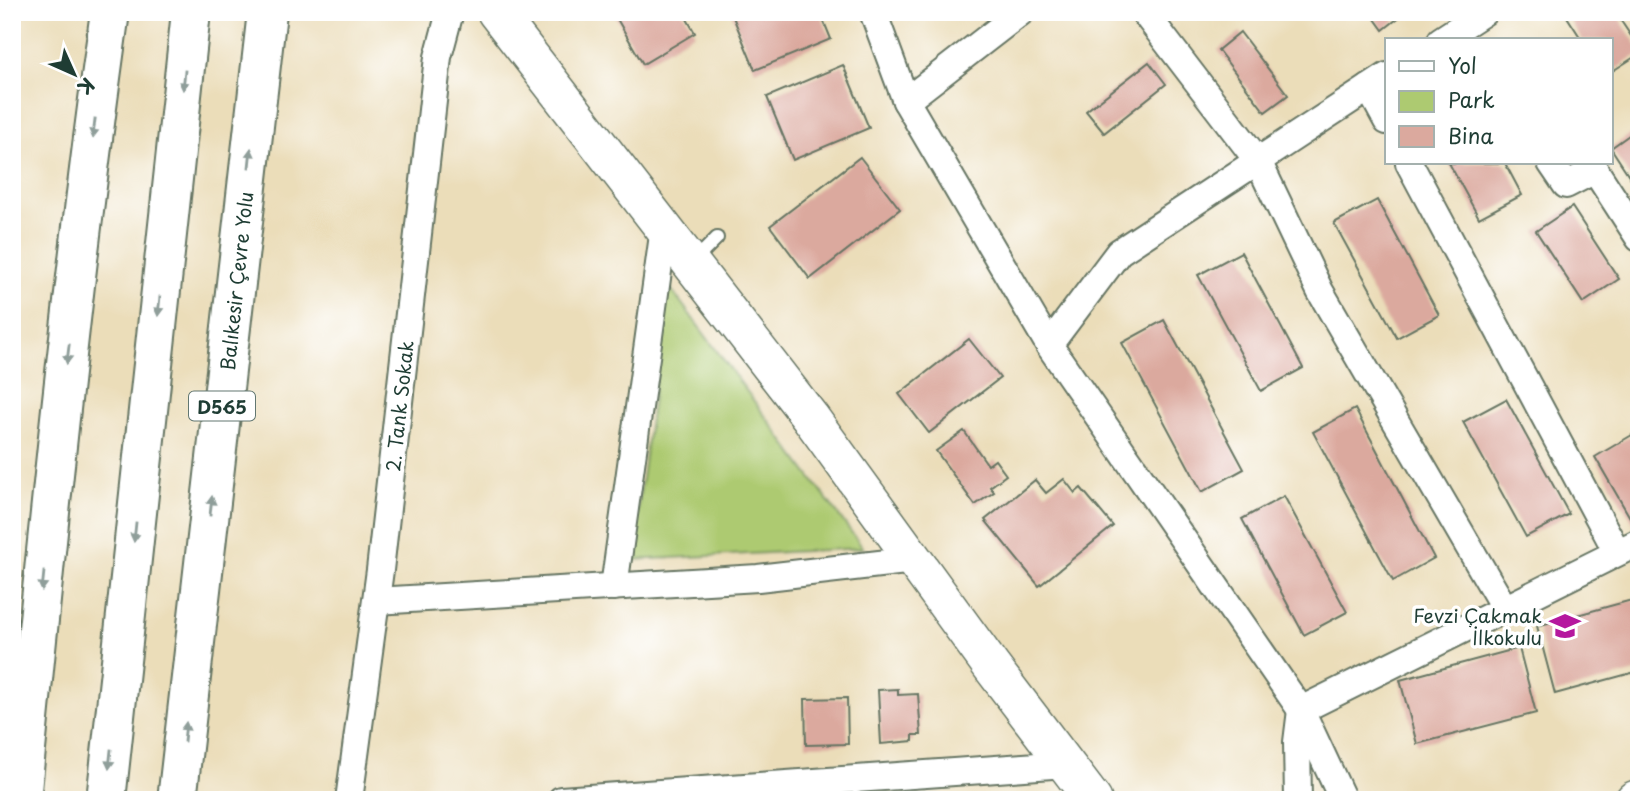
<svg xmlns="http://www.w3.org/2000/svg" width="1651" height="812" viewBox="0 0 1651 812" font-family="'Playpen Sans',sans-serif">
<rect width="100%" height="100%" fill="#fff"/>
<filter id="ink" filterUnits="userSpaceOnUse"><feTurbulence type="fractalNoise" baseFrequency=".0143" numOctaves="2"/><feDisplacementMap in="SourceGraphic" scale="14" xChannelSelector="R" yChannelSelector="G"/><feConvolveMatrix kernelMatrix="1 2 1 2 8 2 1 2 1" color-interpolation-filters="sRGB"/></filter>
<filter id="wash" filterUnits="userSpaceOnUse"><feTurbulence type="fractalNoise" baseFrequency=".00686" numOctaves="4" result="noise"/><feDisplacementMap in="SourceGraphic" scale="28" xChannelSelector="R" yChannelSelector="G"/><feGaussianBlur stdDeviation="1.57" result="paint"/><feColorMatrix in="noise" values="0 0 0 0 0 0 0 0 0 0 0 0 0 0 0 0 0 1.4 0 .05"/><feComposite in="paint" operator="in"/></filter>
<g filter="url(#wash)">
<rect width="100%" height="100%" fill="#ebddb9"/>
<!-- green -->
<polygon fill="#adca71" stroke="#668452" stroke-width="2" points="668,285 863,548 631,560"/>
<g id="blocks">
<!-- building -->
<g fill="#dba99e">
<polygon points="613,12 683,12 695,33 643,64"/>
<polygon points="731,12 820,12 831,39 755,70"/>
<polygon points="1370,12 1406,12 1383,30"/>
<polygon points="1564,12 1615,12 1639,48 1639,54 1611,72 1611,40 1582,40"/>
<polygon points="1240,32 1288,95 1265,112 1218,50"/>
<polygon points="1149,62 1166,84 1104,133 1086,111"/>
<polygon points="843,65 869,128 793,160 767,97"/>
<polygon points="1639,128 1639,191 1611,148"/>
<polygon points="860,157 900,209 810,279 770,226"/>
<polygon points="1449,163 1505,163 1522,195 1479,218"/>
<polygon points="1377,200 1439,315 1397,338 1334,223"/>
<polygon points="1572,207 1619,279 1583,303 1536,231"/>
<polygon points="1241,252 1303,368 1261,391 1198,275"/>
<polygon points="1164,320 1244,469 1202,492 1122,343"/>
<polygon points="969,339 1000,378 929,433 899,394"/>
<polygon points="1506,399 1569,514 1526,537 1463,422"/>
<polygon points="1355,409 1434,558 1393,581 1313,432"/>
<polygon points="964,431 988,465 995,460 1006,475 990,487 994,492 975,505 936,451"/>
<polygon points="1632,435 1639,447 1639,533 1595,457"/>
<polygon points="1064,479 1075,493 1081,488 1113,526 1039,586 985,520 1035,480 1046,493"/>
<polygon points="1284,496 1347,612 1304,635 1242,519"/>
<polygon points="1639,598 1639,671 1555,694 1537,626"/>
<polygon points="1519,648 1536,713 1417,744 1400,680"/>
<polygon points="898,689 898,695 918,694 921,735 913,735 913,741 881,744 878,690"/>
<polygon points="847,698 848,744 806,745 805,699"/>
</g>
</g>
</g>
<g filter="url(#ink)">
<use href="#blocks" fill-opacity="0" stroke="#667563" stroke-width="2"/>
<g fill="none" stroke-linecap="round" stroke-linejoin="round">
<!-- lane casing -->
<g stroke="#667563" stroke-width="16">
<polyline id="lane" points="693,262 717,238"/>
</g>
<!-- street casing -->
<g stroke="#667563" stroke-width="30">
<g id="street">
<polyline points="873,12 906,101 1049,345 1301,710 1343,800"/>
<polyline points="1144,12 1258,161 1320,291 1505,609"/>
<polyline points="1441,40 1484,12"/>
<polyline points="1369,88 1387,121"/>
<polyline points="906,101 1021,12"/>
<polyline points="1409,163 1617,552"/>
<polyline points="1551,163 1566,185 1595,170 1639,238"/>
<polyline points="1049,345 1119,252 1387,76"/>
<polyline points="614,587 664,228"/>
<polyline points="376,601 758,578 914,560"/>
<polyline points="1301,710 1639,542"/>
<polyline points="349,800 380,570 438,57 450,12"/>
<polyline points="561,800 1066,764"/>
<polyline points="1298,800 1297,742 1301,710"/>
</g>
</g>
<!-- secondary casing -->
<g stroke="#667563" stroke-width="40">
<g id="secondary">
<polyline points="496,12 810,417 991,666 1093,800"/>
<polyline points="1634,800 1639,798"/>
</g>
</g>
<!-- highway casing -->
<g stroke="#667563" stroke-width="42">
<g id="highway">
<path d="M21 800C47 537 73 274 110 12"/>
<polyline points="106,800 191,12"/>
<polyline points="177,800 267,12"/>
</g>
</g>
<!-- lane -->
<use href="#lane" stroke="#fff" stroke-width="12"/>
<!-- street -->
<use href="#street" stroke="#fff" stroke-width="26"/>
<!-- secondary -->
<use href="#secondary" stroke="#fff" stroke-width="37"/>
<!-- highway -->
<use href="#highway" stroke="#fff" stroke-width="38"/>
</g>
<!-- one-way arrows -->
<defs><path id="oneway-solid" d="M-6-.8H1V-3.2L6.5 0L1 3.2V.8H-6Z" transform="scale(1.75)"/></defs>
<g fill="#8f9e9a">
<use href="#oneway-solid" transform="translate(184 80) rotate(96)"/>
<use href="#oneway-solid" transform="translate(94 128) rotate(97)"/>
<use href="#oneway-solid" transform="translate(250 158) rotate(-84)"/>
<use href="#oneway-solid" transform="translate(159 306) rotate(96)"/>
<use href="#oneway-solid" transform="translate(68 354) rotate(97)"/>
<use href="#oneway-solid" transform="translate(211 506) rotate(-84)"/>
<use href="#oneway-solid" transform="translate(135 532) rotate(96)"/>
<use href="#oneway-solid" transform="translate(43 581) rotate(96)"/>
<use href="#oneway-solid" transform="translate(185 732) rotate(-84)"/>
<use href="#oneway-solid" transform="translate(110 759) rotate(96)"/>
</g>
</g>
<!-- icons -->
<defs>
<g id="school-bare" transform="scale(2.415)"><path d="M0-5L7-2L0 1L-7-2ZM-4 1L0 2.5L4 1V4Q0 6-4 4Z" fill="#b5179e" stroke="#fff" stroke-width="2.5" paint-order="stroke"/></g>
</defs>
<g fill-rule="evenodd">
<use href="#school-bare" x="1565" y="626"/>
</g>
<g text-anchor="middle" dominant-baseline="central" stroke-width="7" stroke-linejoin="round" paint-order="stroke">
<!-- shield labels -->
<rect fill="#fff" stroke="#627771" stroke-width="2" x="189" y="391.5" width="66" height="29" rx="5"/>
<g font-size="18" font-weight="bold" fill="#1f3d34">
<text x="222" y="406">D565</text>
</g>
<!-- street labels -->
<g font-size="19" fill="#1f3d34" stroke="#fff">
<text transform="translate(236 281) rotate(-84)">Balıkesir Çevre Yolu</text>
<text transform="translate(399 406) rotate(-84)">2. Tank Sokak</text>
</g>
<!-- poi labels -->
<g font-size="19" fill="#1f3d34" stroke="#fff" text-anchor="end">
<text x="1542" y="615">Fevzi Çakmak<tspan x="1542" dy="22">İlkokulu</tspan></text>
</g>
</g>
<!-- margin -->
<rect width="1651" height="812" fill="none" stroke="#fff" stroke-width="42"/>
<!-- legend -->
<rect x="1385" y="38" width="228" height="126" fill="#ffffff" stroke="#a5b1ae" stroke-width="2"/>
<rect x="1399" y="61" width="35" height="10" fill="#ffffff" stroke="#a5b1ae" stroke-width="2"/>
<text x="1448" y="74" font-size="21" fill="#1f3d34">Yol</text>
<rect x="1399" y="91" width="35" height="21" fill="#adca71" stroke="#a5b1ae" stroke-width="2"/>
<text x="1448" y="108" font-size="21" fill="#1f3d34">Park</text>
<rect x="1399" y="126" width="35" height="21" fill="#dba99e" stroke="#a5b1ae" stroke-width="2"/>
<text x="1448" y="144" font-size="21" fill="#1f3d34">Bina</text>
<!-- north arrow -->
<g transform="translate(74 74) rotate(135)" stroke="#ffffff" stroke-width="5" paint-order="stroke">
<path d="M0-5L12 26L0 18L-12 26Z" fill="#1f3d34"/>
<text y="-10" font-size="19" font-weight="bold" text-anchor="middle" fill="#1f3d34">K</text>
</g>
</svg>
